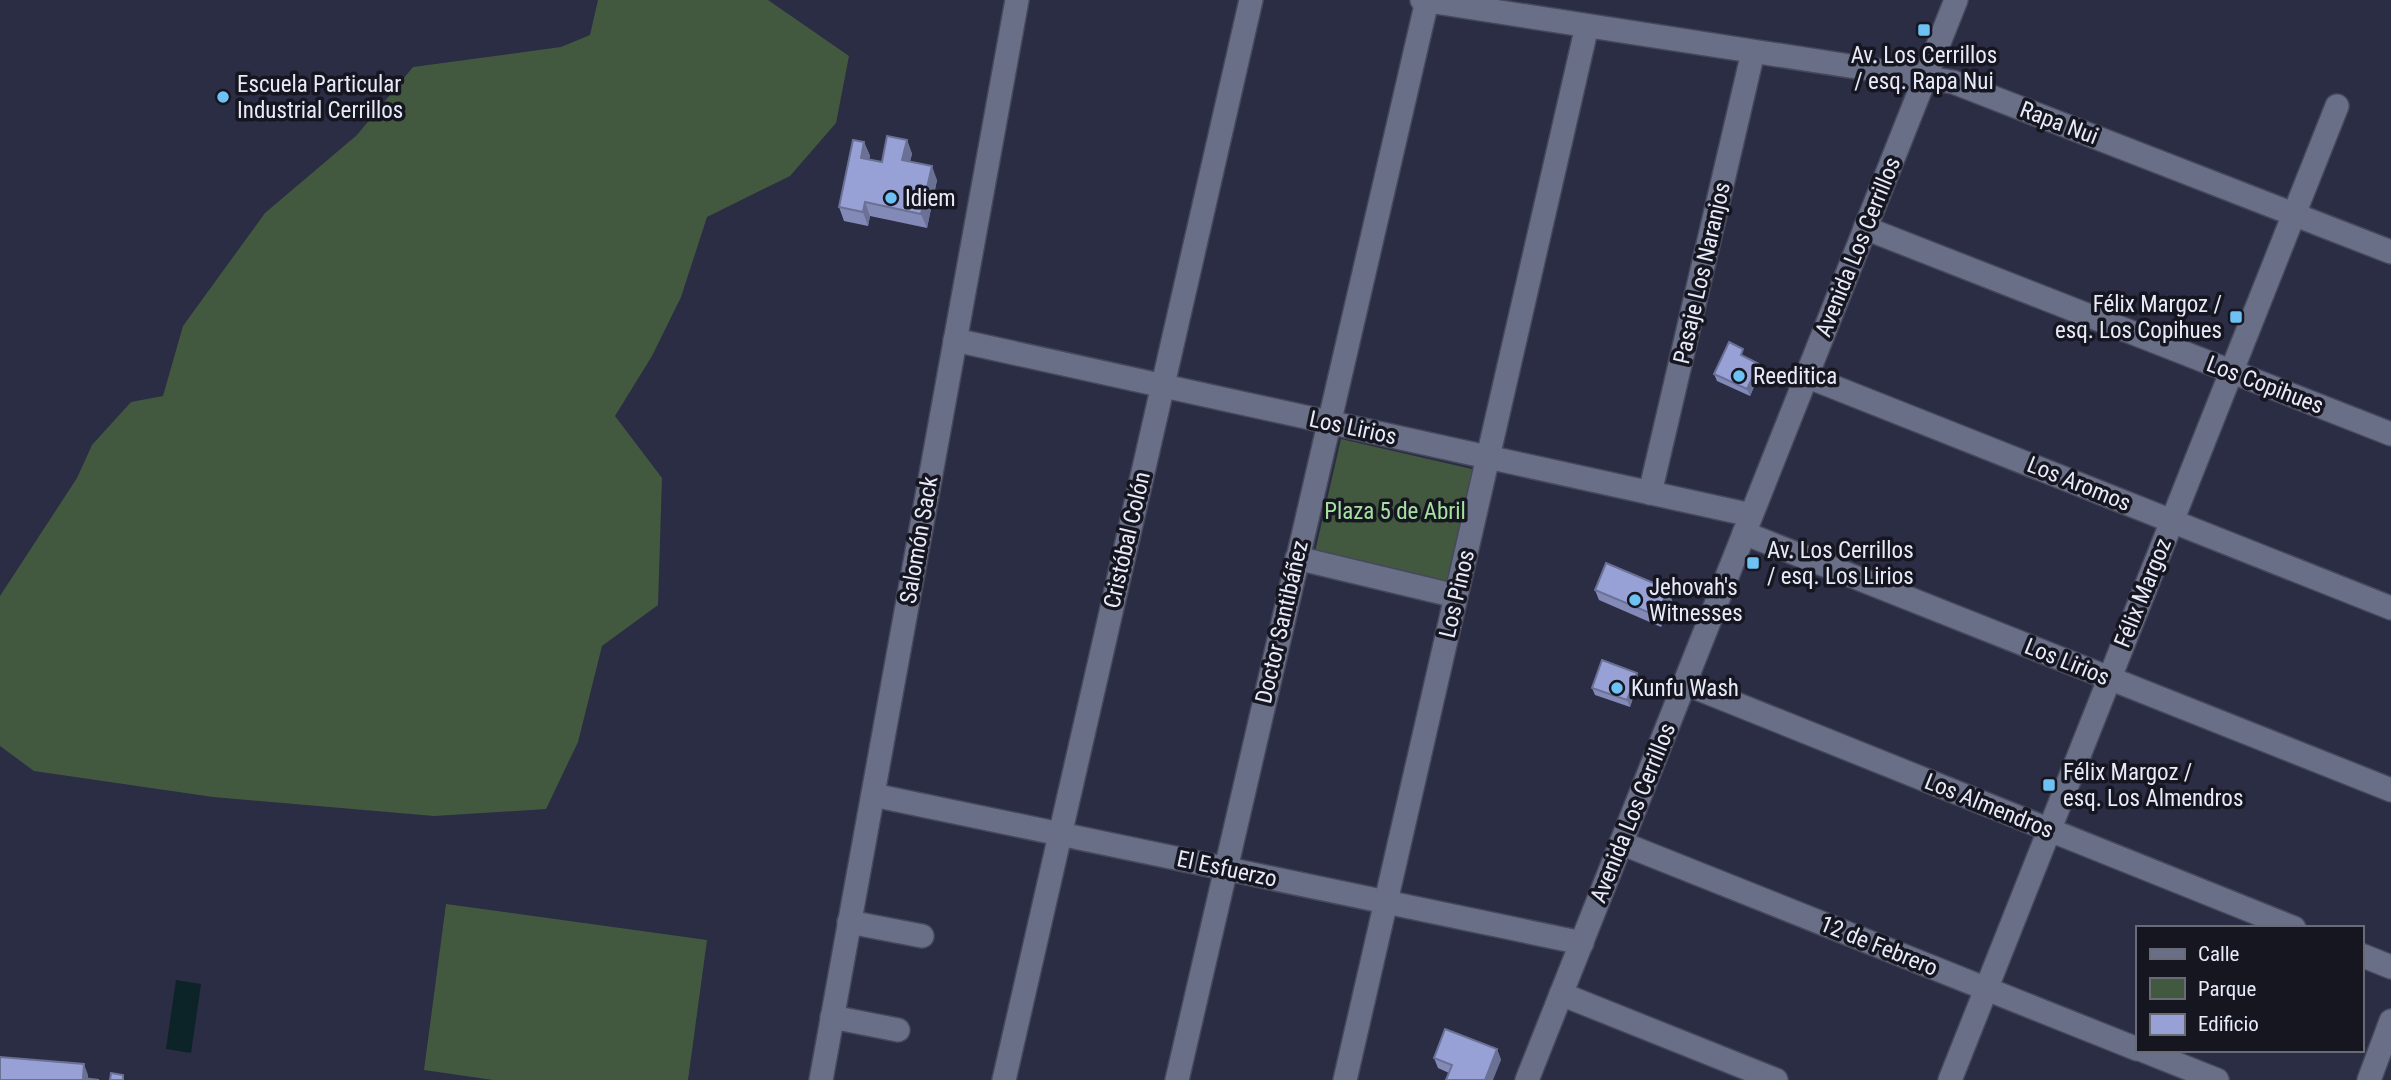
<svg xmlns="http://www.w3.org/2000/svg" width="2391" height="1080" viewBox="0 0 2391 1080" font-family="'Roboto Condensed',sans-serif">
<rect width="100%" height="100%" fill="#2a2d43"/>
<!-- green -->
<g fill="#425940">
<polygon points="598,0 768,0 849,56 836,123 790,176 707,217 681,297 652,356 615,416 662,478 658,605 602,646 578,742 546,809 434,816 213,797 34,771 0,746 0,596 77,478 92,445 131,402 163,396 183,326 265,213 357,135 413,67 561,47 590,35"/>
<polygon points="1341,439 1476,470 1450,583 1315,552"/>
<polygon points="446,904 707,940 688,1080 493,1080 424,1070"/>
</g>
<!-- water -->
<polygon fill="#0c2427" points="176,980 201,984 191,1053 166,1049"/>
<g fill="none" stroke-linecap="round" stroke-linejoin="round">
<!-- minor casing -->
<g stroke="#46485b" stroke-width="26">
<g id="minor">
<polyline points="1422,0 1953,82 2391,252"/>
<polyline points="1865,228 2391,434"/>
<polyline points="955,340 1751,515"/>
<polyline points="1806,376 2391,608"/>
<polyline points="1650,493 1753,52"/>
<polyline points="1744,533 2391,790"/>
<polyline points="1297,558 1456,596"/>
<polyline points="1684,683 2294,928"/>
<polyline points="873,795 1582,943"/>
<polyline points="1621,843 2137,1049"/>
<polyline points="849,922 922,936"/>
<polyline points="2361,955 2391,967"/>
<polyline points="1561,994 1776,1080"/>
<polyline points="832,1017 898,1030"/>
<polyline points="2142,1050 2217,1080"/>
<polyline points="821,1080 1017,0"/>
<polyline points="1004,1080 1251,0"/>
<polyline points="1177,1080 1427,1"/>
<polyline points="1345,1080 1587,26"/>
<polyline points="1527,1080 1956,0"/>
<polyline points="1950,1080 2337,106"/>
<polyline points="2369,1080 2391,1021"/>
</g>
</g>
<!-- minor -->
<use href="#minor" stroke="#6a6f88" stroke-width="23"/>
</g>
<!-- wall -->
<g fill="#838ab7">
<polygon points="907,140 912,154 910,161 937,180 927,228 870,216 868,226 844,221 839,207 864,142 870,156 869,160 882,162"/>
<polygon points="1746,356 1745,357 1759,364 1761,371 1750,396 1717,381 1714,374"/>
<polygon points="1668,589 1672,600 1661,627 1599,600 1595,590"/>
<polygon points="1639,680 1630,707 1595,695 1592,688"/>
<polygon points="1497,1049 1501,1060 1449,1073 1438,1068 1434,1058"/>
</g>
<!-- shaded-wall -->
<g fill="#6a7195">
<polygon points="907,140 912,154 907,174 902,160"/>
<polygon points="864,142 870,156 866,172 861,158"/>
<polygon points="932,166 937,180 927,228 921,214"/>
<polygon points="865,202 870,216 868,226 863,212"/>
<polygon points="1759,364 1761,371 1750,396 1747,389"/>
<polygon points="1668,589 1672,600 1661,627 1657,616"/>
<polygon points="1637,673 1639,680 1630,707 1627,700"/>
<polygon points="1497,1049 1501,1060 1493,1080 1485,1080"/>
<polygon points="84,1064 88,1075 88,1080 83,1078"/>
</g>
<!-- building -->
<g fill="#98a1d5" stroke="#6a7195" stroke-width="2">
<polygon points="887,136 907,140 902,160 932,166 921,214 865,202 863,212 839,207 853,140 864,142 861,158 882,162"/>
<polygon points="1729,342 1743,349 1741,355 1759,364 1747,389 1714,374"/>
<polygon points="1606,563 1668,589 1657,616 1595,590"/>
<polygon points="1602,660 1637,673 1627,700 1592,688"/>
<polygon points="1445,1029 1497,1049 1485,1080 1446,1080 1452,1065 1434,1058"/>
<polygon points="0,1057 84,1064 83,1078 99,1080 0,1080"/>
<polygon points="111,1073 123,1075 123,1080 110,1080"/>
</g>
<!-- markers -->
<g fill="#6dc2f3" stroke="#151620" stroke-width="2.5">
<rect x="1917" y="23" width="14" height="14" rx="3.5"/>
<circle cx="223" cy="97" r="7"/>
<circle cx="891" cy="198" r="7"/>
<rect x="2229" y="310" width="14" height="14" rx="3.5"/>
<circle cx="1739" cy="376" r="7"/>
<rect x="1746" y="556" width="14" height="14" rx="3.5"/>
<circle cx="1635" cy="600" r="7"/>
<circle cx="1617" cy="688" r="7"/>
<rect x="2042" y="778" width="14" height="14" rx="3.5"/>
</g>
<g text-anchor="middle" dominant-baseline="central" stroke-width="7" stroke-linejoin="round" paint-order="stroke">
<!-- poi labels -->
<g font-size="23" fill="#e7eaf8" stroke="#151620" text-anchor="start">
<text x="1924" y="55" text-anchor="middle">Av. Los Cerrillos<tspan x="1924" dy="26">/ esq. Rapa Nui</tspan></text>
<text x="237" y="84">Escuela Particular<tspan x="237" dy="26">Industrial Cerrillos</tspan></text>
<text x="905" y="198">Idiem</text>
<text x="2222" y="304" text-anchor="end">Félix Margoz /<tspan x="2222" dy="26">esq. Los Copihues</tspan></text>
<text x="1753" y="376">Reeditica</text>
<text x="1767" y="550">Av. Los Cerrillos<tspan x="1767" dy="26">/ esq. Los Lirios</tspan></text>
<text x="1649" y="587">Jehovah's<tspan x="1649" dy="26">Witnesses</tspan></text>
<text x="1631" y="688">Kunfu Wash</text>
<text x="2063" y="772">Félix Margoz /<tspan x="2063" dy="26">esq. Los Almendros</tspan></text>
</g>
<!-- street labels -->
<g font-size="23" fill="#e7eaf8" stroke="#151620">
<text transform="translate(2059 123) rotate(21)">Rapa Nui</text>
<text transform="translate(1858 247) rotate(-68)">Avenida Los Cerrillos</text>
<text transform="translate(1702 273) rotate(-77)">Pasaje Los Naranjos</text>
<text transform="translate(2265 385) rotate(21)">Los Copihues</text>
<text transform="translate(1353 428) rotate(12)">Los Lirios</text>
<text transform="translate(2079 484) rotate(22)">Los Aromos</text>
<text transform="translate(919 540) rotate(-80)">Salomón Sack</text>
<text transform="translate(1127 540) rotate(-77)">Cristóbal Colón</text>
<text transform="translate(2143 593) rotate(-68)">Félix Margoz</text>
<text transform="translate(1457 594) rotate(-77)">Los Pinos</text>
<text transform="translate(1282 622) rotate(-77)">Doctor Santibáñez</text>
<text transform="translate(2067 662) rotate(22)">Los Lirios</text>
<text transform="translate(1989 806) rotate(22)">Los Almendros</text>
<text transform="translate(1633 813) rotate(-68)">Avenida Los Cerrillos</text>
<text transform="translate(1227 869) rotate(12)">El Esfuerzo</text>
<text transform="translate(1879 946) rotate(22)">12 de Febrero</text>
</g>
<!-- park labels -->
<g font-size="23" fill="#a7e1a1" stroke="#151620">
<text x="1395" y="511">Plaza 5 de Abril</text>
</g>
</g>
<!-- legend -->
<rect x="2136" y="926" width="228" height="126" fill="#151620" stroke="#696b76" stroke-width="2"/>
<rect x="2150" y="949" width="35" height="10" fill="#6a6f88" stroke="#696b76" stroke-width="2"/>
<text x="2198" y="961" font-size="21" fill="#e7eaf8">Calle</text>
<rect x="2150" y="978" width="35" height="21" fill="#425940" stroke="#696b76" stroke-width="2"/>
<text x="2198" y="996" font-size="21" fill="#e7eaf8">Parque</text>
<rect x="2150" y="1014" width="35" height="21" fill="#98a1d5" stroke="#696b76" stroke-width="2"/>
<text x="2198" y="1031" font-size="21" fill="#e7eaf8">Edificio</text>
</svg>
